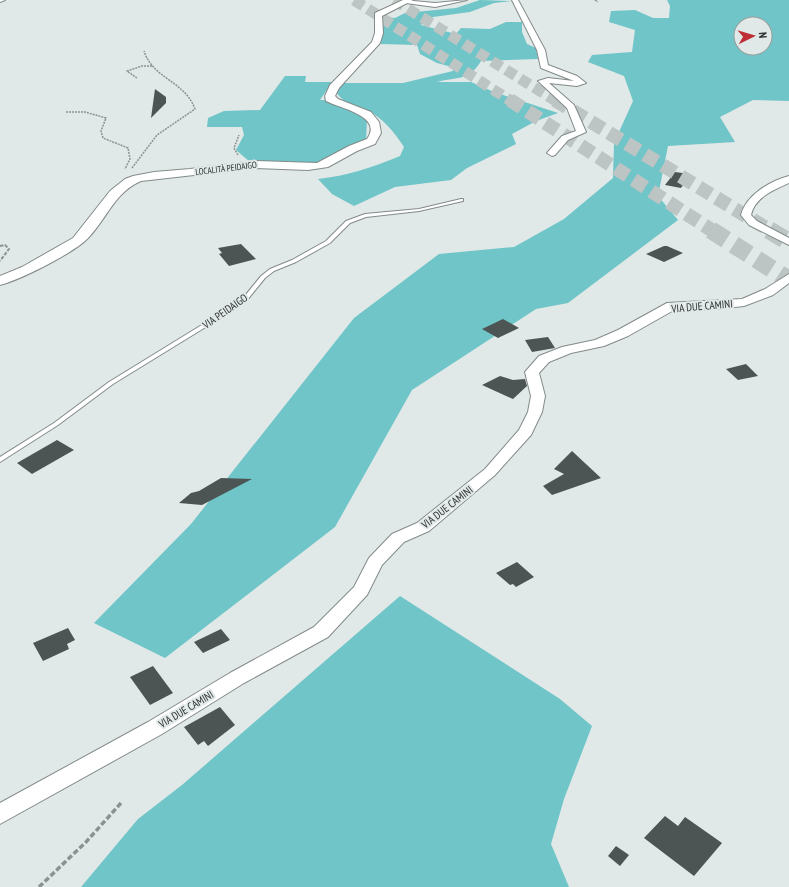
<svg xmlns="http://www.w3.org/2000/svg" width="789" height="887" viewBox="0 0 789 887" font-family="'PT Sans Narrow',sans-serif">
<rect width="100%" height="100%" fill="#e0e8e8"/>
<!-- green -->
<g fill="#6fc5c7" fill-rule="evenodd">
<path d="M480 0 512 1 494 3 470 12 433 17 426 19 421 25 456 34 461 28 490 29 506 22H522V32L527 44 536 48 538 59 481 61C468 82 458 76 437 82H471L494 92 558 113 536 121 512 134 516 144 467 168 451 180 395 187 354 206 332 194 318 179C347 176 374 167 400 156L404 147C395 133 383 118 367 110 352 102 348 108 336 92L342 83H403L453 71 452 67 437 63 420 54 417 45 380 44 382 27 380 17 395 18 405 13 456 8Z"/>
<path d="M667 0H789V101L753 100 720 117 735 142 668 146 658 196 678 220 568 303 536 309 412 390 335 527 165 658 94 623 191 524 354 318 439 254 514 247 564 219 613 178 614 143 633 101 624 76 588 62 592 55 632 52 635 30 609 22 611 11 635 10 653 18H669L670 6ZM741 24H765V48H741Z"/>
<polygon points="285,76 306,76 305,82 332,82 320,100 327,100 367,119 366,141 310,165 289,161 250,162 236,150 244,135 242,127 207,127 208,118 224,111 260,110"/>
<polygon points="400,596 560,699 592,726 564,799 551,844 569,887 81,887 138,819 182,785"/>
</g>
<!-- building -->
<g fill="#4d5454">
<polygon points="155,89 166,97 166,103 151,118"/>
<polygon points="675,172 690,174 681,188 665,185"/>
<polygon points="241,244 256,259 229,266 219,254 222,253 218,248"/>
<polygon points="664,246 667,246 683,253 664,262 646,254"/>
<polygon points="503,319 519,328 498,338 482,329"/>
<polygon points="548,337 555,348 532,352 525,340"/>
<polygon points="746,364 758,376 738,380 726,369"/>
<polygon points="500,376 513,380 525,379 527,386 513,399 482,385"/>
<polygon points="57,440 74,450 32,474 17,463"/>
<polygon points="572,451 601,478 552,495 543,486 564,474 554,469"/>
<polygon points="221,478 252,479 202,505 179,503 191,493 199,491"/>
<polygon points="517,562 534,577 516,587 513,584 510,585 496,573"/>
<polygon points="68,628 75,640 67,644 69,649 43,661 33,643"/>
<polygon points="221,629 230,640 203,653 194,642"/>
<polygon points="153,666 173,693 150,705 130,677"/>
<polygon points="220,707 235,725 208,746 204,741 198,745 184,727"/>
<polygon points="665,816 678,826 685,817 722,843 694,876 644,838"/>
<polygon points="616,846 629,855 620,866 608,856"/>
</g>
<g fill="none" stroke-linecap="round" stroke-linejoin="round">
<!-- motorway-tunnel-far2 -->
<g stroke="#bdc4c4" stroke-width="11" stroke-dasharray="11 5.5" stroke-linecap="butt">
<polyline points="354,0 511,101"/>
<polyline points="394,0 556,101"/>
</g>
<!-- motorway-tunnel-far1 -->
<g stroke="#bdc4c4" stroke-width="14" stroke-dasharray="14 7" stroke-linecap="butt">
<polyline points="510,100 713,231"/>
<polyline points="555,100 771,231"/>
</g>
<!-- motorway-tunnel -->
<g stroke="#bdc4c4" stroke-width="18" stroke-dasharray="18 9" stroke-linecap="butt">
<polyline points="711,230 789,280"/>
<polyline points="769,230 789,242"/>
</g>
<!-- service casing -->
<g stroke="#838a8a" stroke-width="2">
<polygon id="service" points="461,199 463,199 463,201 419,211 366,217 350,223 330,243 296,262 274,271 265,278 248,299 222,317 113,384 58,425 0,462 0,457 54,423 109,382 218,315 244,297 261,276 270,269 292,260 326,241 346,221 365,214 419,209"/>
</g>
<!-- minor casing -->
<g stroke="#838a8a" stroke-width="2">
<g id="minor">
<polygon points="0,0 5,0 0,2"/>
<polygon points="403,0 435,3 467,0 435,7 406,3"/>
<polygon points="512,0 518,0 545,50 548,65 577,76 586,83 577,86 549,83 574,105 586,132 568,140 555,155 552,156 547,153 562,136 576,131 567,108 538,81 548,78 574,81 541,68 537,50"/>
<path d="M789 176V183C774 190 755 197 751 215L757 221 789 238V245L749 225 741 215C746 195 770 181 789 176Z"/>
<polygon points="789,274 789,283 773,295 744,306 716,309 674,310 628,336 604,346 571,353 549,362 539,373 545,396 542,412 531,435 495,475 429,531 404,542 382,565 367,595 328,637 244,683 162,734 0,824 0,803 148,722 230,673 314,627 354,587 369,558 392,534 417,523 485,469 519,430 528,412 531,396 525,372 539,356 562,347 595,340 618,330 667,303 742,299 765,289"/>
</g>
</g>
<!-- tertiary casing -->
<g stroke="#838a8a" stroke-width="2">
<path id="tertiary" d="M403 0H413L382 16 383 33 380 43 339 88 335 96 338 99 371 112 379 122 381 133 375 144 357 151 328 167 308 170 256 168 141 181C115 192 107 218 89 237 76 252 20 280 0 285V276L22 267 73 238 110 191 125 179 133 176 154 172 190 169 256 161 317 163 349 146 367 139C384 116 339 108 326 101L325 96 330 85 372 42 375 33V13Z"/>
</g>
<!-- path-far2 -->
<g stroke="#8c9191" stroke-width="1.5" stroke-dasharray="2 1" stroke-linecap="butt">
<polyline points="595,0 598,2"/>
<polyline points="137,78 127,71 142,66 152,66"/>
<polyline points="66,112 85,112 106,118 101,131 103,138 128,148 130,159 125,169"/>
<polyline points="238,155 234,148 239,135"/>
<path d="M132 168 157 135 195 109C185 81 153 79 144 51"/>
</g>
<!-- path-far1 -->
<polyline stroke="#8c9191" stroke-width="2" stroke-dasharray="3.5 1.5" stroke-linecap="butt" points="0,246 5,245 9,249 0,261"/>
<!-- path -->
<polyline stroke="#8c9191" stroke-width="3.5" stroke-dasharray="5.5 2.5" stroke-linecap="butt" points="39,887 86,842 121,803"/>
<!-- service -->
<use href="#service" fill="#fff" fill-rule="evenodd"/>
<!-- minor -->
<use href="#minor" fill="#fff" fill-rule="evenodd"/>
<!-- tertiary -->
<use href="#tertiary" fill="#fff" fill-rule="evenodd"/>
</g>
<g text-anchor="middle" dominant-baseline="central" stroke-width="4" stroke-linejoin="round" paint-order="stroke">
<!-- far-street labels -->
<g font-size="9" fill="#2f3232" stroke="#e0e8e8">
<text transform="translate(226 168) rotate(-7)">LOCALITÀ PEIDAIGO</text>
</g>
<!-- street labels -->
<g font-size="11" fill="#2f3232" stroke="#e0e8e8">
<text transform="translate(702 306) rotate(-5)">VIA DUE CAMINI</text>
<text transform="translate(225 311) rotate(-35)">VIA PEIDAIGO</text>
<text transform="translate(447 507) rotate(-38)">VIA DUE CAMINI</text>
<text transform="translate(186 709) rotate(-31)">VIA DUE CAMINI</text>
</g>
</g>
<!-- north arrow -->
<g transform="translate(753 36) rotate(85)"><circle r="19" fill="#e0e8e8" stroke="#999f9f"/>
<path d="M0-3L7 15L0 10L-7 15Z" fill="#be2e34"/>
<text y="-6" font-size="11" font-weight="bold" text-anchor="middle" fill="#2f3232">N</text>
</g>
</svg>
